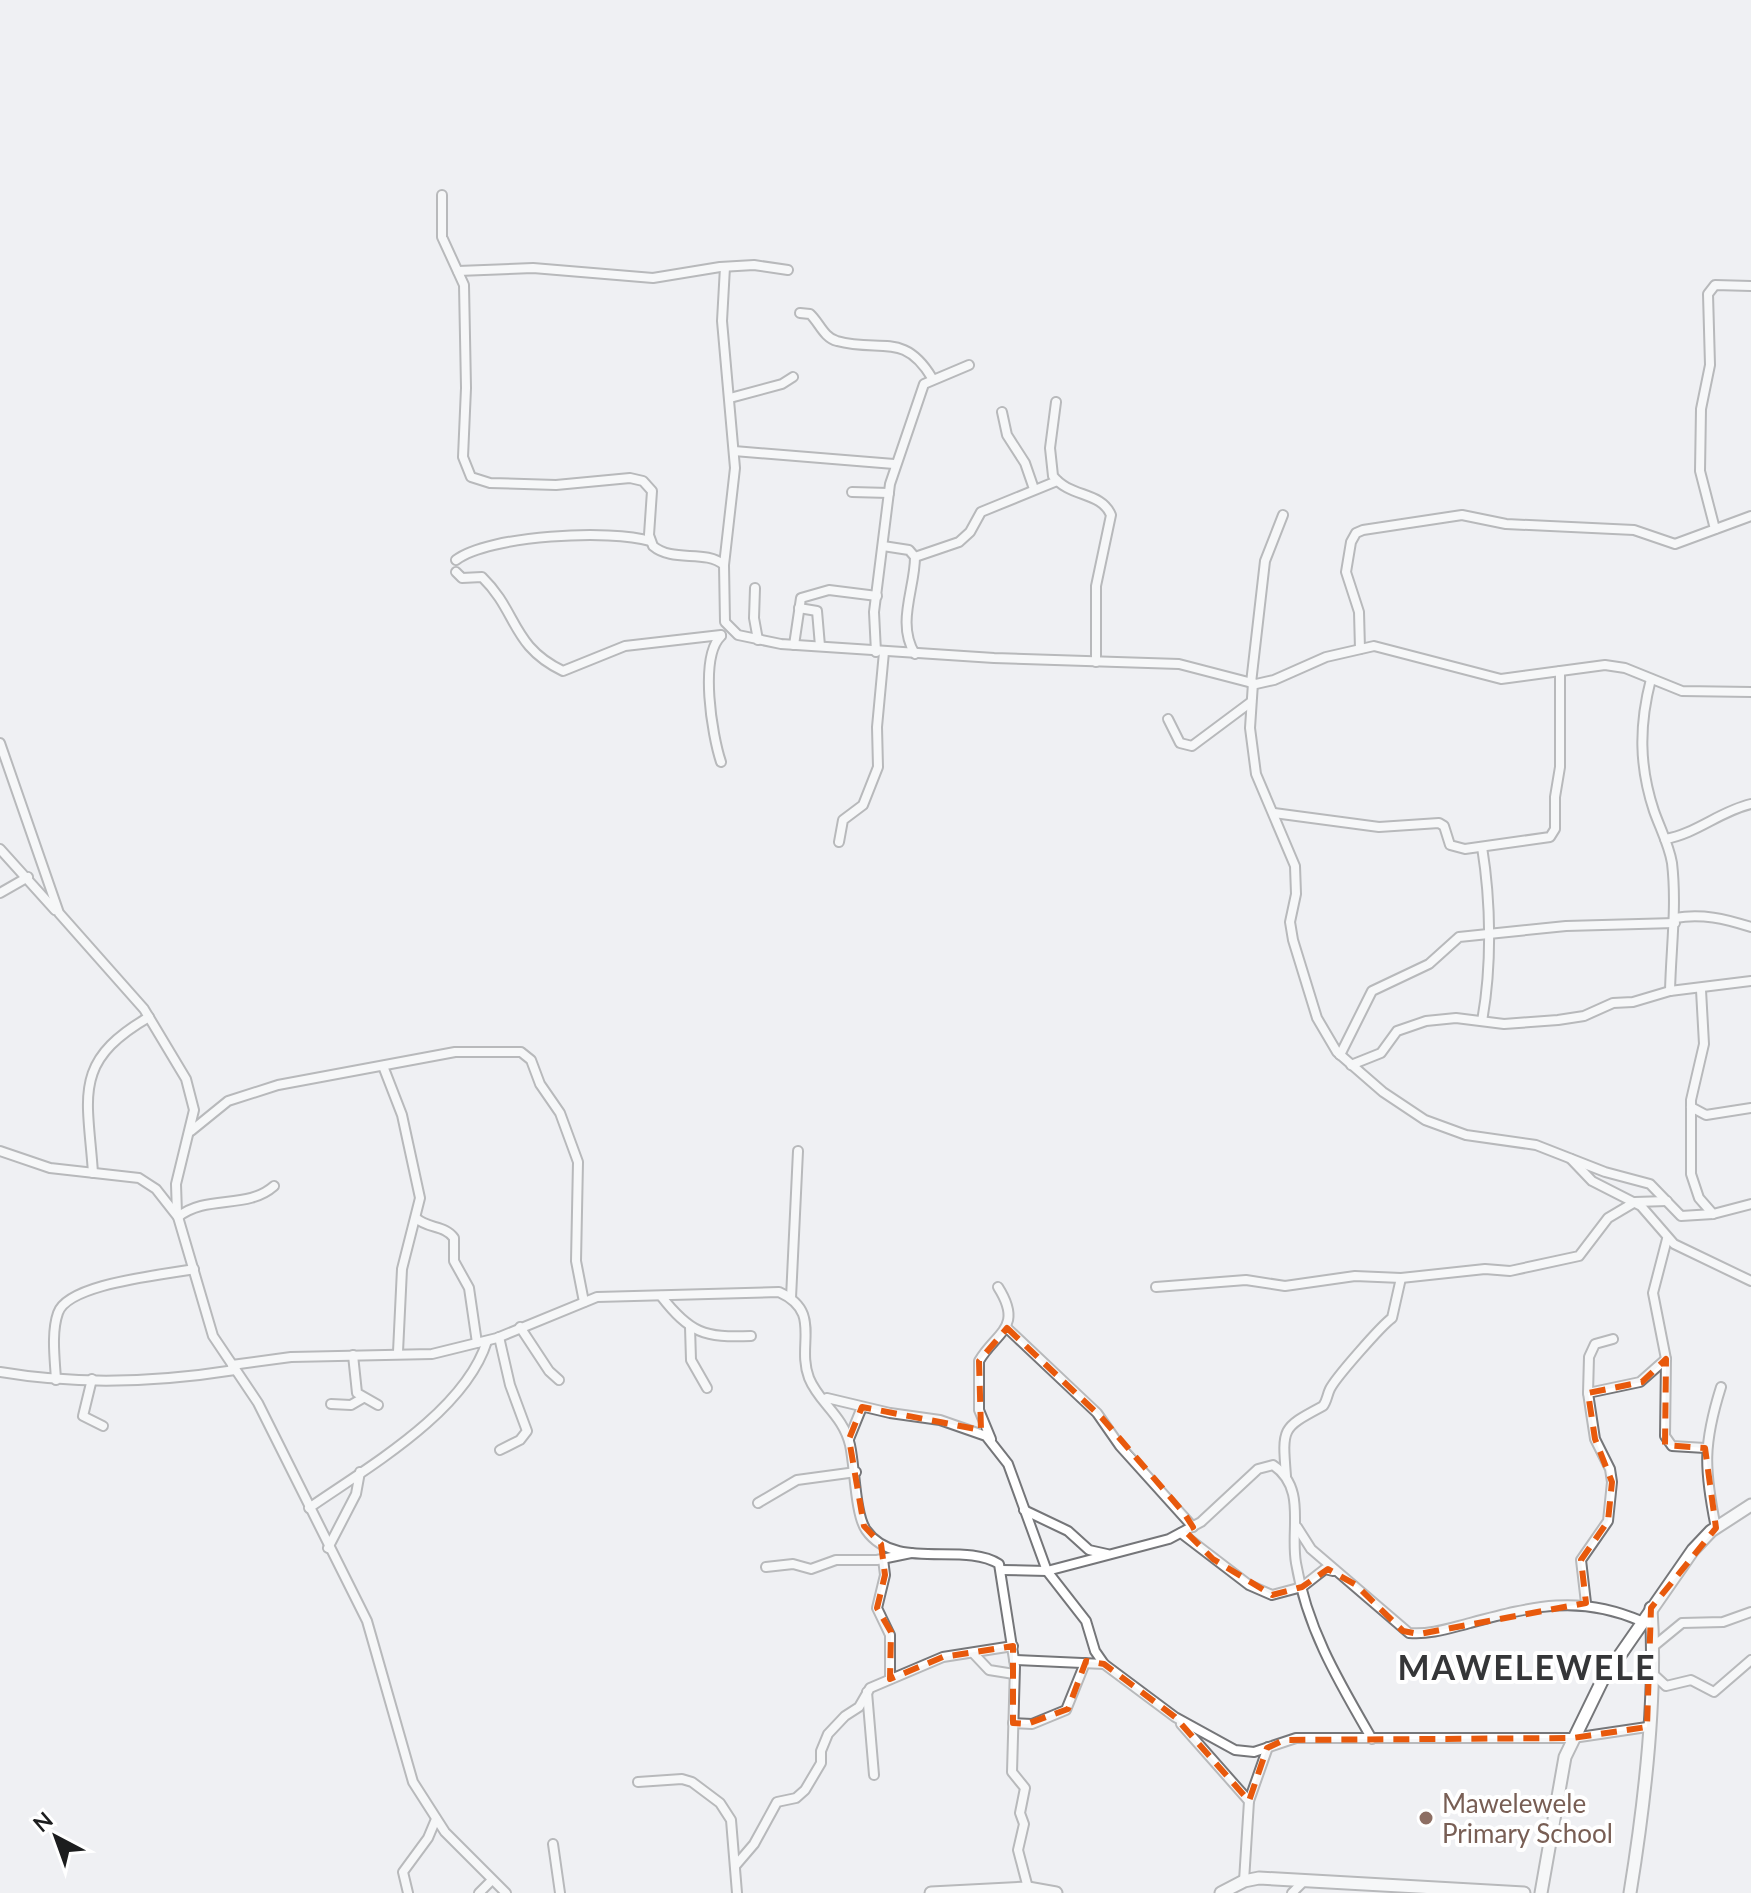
<svg xmlns="http://www.w3.org/2000/svg" width="1751" height="1893" viewBox="0 0 1751 1893" font-family="Lato,sans-serif">
<rect width="100%" height="100%" fill="#eff0f3"/>
<g fill="none" stroke-linecap="round" stroke-linejoin="round">
<!-- street casing -->
<g stroke="#757679" stroke-width="12">
<g id="street">
<path d="M442 195V237L464 285 466 388 463 457 471 477 490 483 556 485 630 478 643 481 652 491 649 535 653 546C673 563 705 549 724 565L725 622 738 635 781 644 994 658 1179 664 1256 684 1274 680 1326 657 1374 646 1501 679 1605 665 1625 668 1682 691 1751 692"/>
<polyline points="458,271 533,268 653,278 720,267 754,265 788,270"/>
<path d="M800 313 810 314C819 322 824 338 837 341 880 353 904 331 932 378"/>
<polyline points="730,398 782,384 793,377"/>
<path d="M1056 402 1050 448 1053 476C1070 498 1101 491 1111 515L1096 586V662"/>
<polyline points="1002,412 1007,435 1025,463 1034,489"/>
<polyline points="734,451 894,464"/>
<polyline points="852,492 889,493"/>
<polyline points="1715,529 1700,471 1701,409 1710,365 1708,294 1715,285 1751,286"/>
<path d="M883 546 909 550 915 557C915 589 896 623 915 654"/>
<polyline points="915,557 959,542 970,532 981,512 1057,481"/>
<path d="M456 560C488 535 612 529 650 541"/>
<polyline points="724,565 735,468 722,321 725,267"/>
<path d="M456 572 462 578 482 577C518 612 511 646 563 671L625 646 721 635"/>
<polyline points="755,588 754,618 758,640"/>
<polyline points="799,608 817,611 820,646"/>
<polyline points="794,645 801,598 829,590 877,596"/>
<polyline points="1360,649 1359,612 1346,572 1351,542 1356,533 1363,530 1462,515 1506,524 1634,530 1675,544 1751,516"/>
<polyline points="876,652 874,612 890,484 924,384 969,365"/>
<path d="M1651 679C1639 725 1639 766 1654 811 1660 828 1669 845 1672 863 1677 906 1671 948 1670 991"/>
<polyline points="1251,683 1265,561 1283,515"/>
<polyline points="1253,683 1250,728 1256,774 1295,866 1296,894 1290,922 1293,940 1317,1018 1337,1052 1383,1092 1425,1120 1466,1135 1536,1145 1605,1172 1650,1184 1681,1216 1713,1214 1751,1204"/>
<polyline points="1168,719 1180,743 1192,746 1251,702"/>
<polyline points="0,743 59,913 144,1009 186,1079 194,1110 176,1184 177,1214"/>
<path d="M721 762C712 735 699 657 721 636"/>
<polyline points="1274,813 1379,827 1439,823 1444,826 1450,845 1465,849 1550,837 1555,829 1555,797 1560,767 1560,671"/>
<path d="M1665 839C1696 834 1720 811 1751 804"/>
<polyline points="839,842 843,820 863,805 878,767 877,727 884,652"/>
<path d="M1482 847C1491 902 1492 966 1482 1021"/>
<polyline points="0,849 55,910"/>
<polyline points="0,893 28,877"/>
<path d="M1675 918C1702 913 1725 919 1751 927"/>
<polyline points="1701,990 1704,1044 1691,1100 1691,1174 1699,1198 1713,1214"/>
<polyline points="1340,1055 1372,991 1429,964 1459,937 1566,926 1675,923"/>
<polyline points="1351,1065 1381,1053 1397,1031 1426,1021 1456,1018 1504,1024 1558,1020 1584,1016 1613,1003 1633,1002 1670,991 1751,981"/>
<polyline points="383,1066 402,1115 420,1198 402,1269 398,1352"/>
<polyline points="1691,1107 1706,1115 1751,1108"/>
<polyline points="191,1131 228,1101 278,1085 455,1052 521,1052 531,1060 540,1084 560,1113 578,1162 576,1261 584,1302"/>
<polyline points="0,1151 50,1168 139,1178 156,1189 178,1217 213,1336 258,1403 367,1621 413,1782 445,1832 506,1893"/>
<polyline points="1571,1159 1592,1181 1641,1206 1674,1244 1751,1281"/>
<path d="M93 1173C88 1097 71 1062 149 1017"/>
<path d="M178 1217C207 1194 247 1210 274 1186"/>
<path d="M416 1218C428 1229 445 1225 454 1238V1261L469 1288 477 1343"/>
<polyline points="1667,1239 1653,1293 1666,1359 1665,1436 1672,1446 1705,1448"/>
<polyline points="1156,1287 1246,1280 1285,1286 1355,1276 1401,1278 1485,1269 1510,1271 1579,1256 1608,1218 1635,1202 1667,1201"/>
<path d="M661 1296C690 1333 704 1338 751 1336"/>
<polyline points="791,1298 798,1151"/>
<polyline points="520,1327 549,1371 559,1380"/>
<polyline points="690,1327 691,1360 707,1388"/>
<polyline points="1007,1328 1097,1413 1120,1446 1193,1527"/>
<polyline points="499,1337 510,1385 527,1431 520,1440 500,1450"/>
<polyline points="353,1355 357,1393 378,1405"/>
<path d="M232 1365 291 1357 432 1354 497 1338 597 1297 779 1292C823 1312 796 1344 809 1378 819 1403 843 1415 850 1445 855 1467 855 1514 866 1530 895 1572 963 1541 999 1564L1015 1666 1012 1772 1025 1788 1020 1813 1024 1824 1018 1850 1028 1888"/>
<path d="M0 1372C76 1385 159 1382 235 1370"/>
<polyline points="92,1379 83,1416 103,1426"/>
<path d="M56 1380C55 1360 51 1333 58 1313 68 1283 165 1275 194 1269"/>
<polyline points="1588,1393 1640,1382 1666,1359"/>
<polyline points="827,1398 890,1413 940,1420 986,1436 1008,1464 1047,1571 1086,1621 1095,1651 1104,1664 1175,1717 1235,1750 1254,1752 1296,1738 1573,1738 1647,1727"/>
<polyline points="331,1404 351,1405 363,1398"/>
<polyline points="849,1439 862,1407"/>
<path d="M991 1439 979 1410V1361C996 1332 1024 1328 998 1287"/>
<path d="M1286 1476C1282 1427 1282 1428 1323 1406 1327 1401 1327 1395 1330 1389 1336 1377 1382 1325 1392 1318L1401 1278"/>
<polyline points="758,1503 797,1480 856,1472"/>
<path d="M309 1508C368 1467 465 1412 487 1341"/>
<polyline points="1024,1510 1068,1531 1089,1550 1107,1554"/>
<path d="M1297 1527 1311 1549 1409 1633C1430 1635 1450 1628 1470 1623 1534 1606 1579 1594 1641 1621"/>
<path d="M1716 1528C1704 1469 1703 1444 1721 1387"/>
<polyline points="1181,1533 1249,1585 1272,1595 1302,1587 1325,1569 1333,1571"/>
<polyline points="328,1548 356,1494 360,1472"/>
<polyline points="883,1559 885,1575 877,1608 890,1635 890,1679"/>
<polyline points="766,1567 793,1564 811,1569 836,1560 877,1560 911,1553"/>
<path d="M1001 1570 1047 1571 1169 1539 1201 1522 1258 1469 1273 1465C1307 1488 1290 1529 1296 1563 1307 1629 1339 1682 1372 1739"/>
<polyline points="1586,1603 1581,1560 1608,1521 1612,1482 1610,1469 1595,1439 1588,1393 1589,1357 1595,1344 1613,1339"/>
<polyline points="1654,1646 1682,1623 1723,1622 1751,1612"/>
<polyline points="973,1653 989,1670 1014,1674"/>
<polyline points="1014,1660 1104,1664"/>
<polyline points="1652,1673 1666,1686 1691,1680 1714,1692 1751,1660"/>
<polyline points="867,1692 874,1775"/>
<polyline points="1013,1723 1032,1724 1066,1710 1085,1663"/>
<polyline points="1181,1724 1249,1801"/>
<polyline points="638,1782 682,1779 692,1782 720,1803 731,1820 737,1893"/>
<polyline points="553,1844 560,1893"/>
<polyline points="736,1865 754,1844 777,1802 796,1798 805,1790 821,1763 821,1751 828,1734 845,1716 859,1707 870,1688 943,1657 1013,1646"/>
<polyline points="1244,1881 1249,1801 1268,1747"/>
<polyline points="408,1893 403,1872 428,1838 436,1819"/>
<polyline points="479,1893 491,1881"/>
<polyline points="1292,1893 1305,1880"/>
</g>
</g>
<!-- secondary casing -->
<g stroke="#757679" stroke-width="15">
<g id="secondary">
<polyline points="931,1893 1028,1888 1056,1893"/>
<polyline points="1221,1893 1244,1881 1259,1878 1524,1893"/>
<polyline points="1541,1893 1565,1757 1602,1681 1693,1550 1711,1531 1751,1505"/>
<path d="M1630 1893C1644 1807 1657 1695 1651 1608"/>
</g>
</g>
<!-- street -->
<use href="#street" stroke="#fff" stroke-width="8"/>
<!-- secondary -->
<use href="#secondary" stroke="#fff" stroke-width="11"/>
</g>
<!-- marked area -->
<path d="M0 0H1751V1893H0ZM1007 1328 1102 1418 1184 1513 1193 1527 1185 1531 1213 1559 1272 1595 1302 1587 1328 1569 1356 1585 1403 1631 1419 1634 1586 1603 1581 1560 1608 1521 1612 1482 1595 1439 1588 1393 1642 1382 1666 1359 1665 1445 1705 1448 1716 1528 1651 1608 1647 1727 1573 1738 1284 1740 1267 1748 1249 1801 1175 1717 1104 1664 1086 1661 1068 1709 1027 1724 1013 1723V1646L943 1657 890 1679 891 1632 877 1608 885 1575 881 1544 864 1526 849 1439 862 1407 981 1430 979 1361Z" fill="#eff0f3" fill-opacity=".55" fill-rule="evenodd"/>
<path fill="none" stroke="#e8590c" stroke-width="6" stroke-dasharray="16 10" stroke-linejoin="round" d="M1007 1328 1102 1418 1184 1513 1193 1527 1185 1531 1213 1559 1272 1595 1302 1587 1328 1569 1356 1585 1403 1631 1419 1634 1586 1603 1581 1560 1608 1521 1612 1482 1595 1439 1588 1393 1642 1382 1666 1359 1665 1445 1705 1448 1716 1528 1651 1608 1647 1727 1573 1738 1284 1740 1267 1748 1249 1801 1175 1717 1104 1664 1086 1661 1068 1709 1027 1724 1013 1723V1646L943 1657 890 1679 891 1632 877 1608 885 1575 881 1544 864 1526 849 1439 862 1407 981 1430 979 1361Z"/>
<!-- markers -->
<circle fill="#8d6e63" stroke="#fff" stroke-width="3" cx="1426" cy="1818" r="8"/>
<g text-anchor="middle" dominant-baseline="central" stroke-width="8" stroke-linejoin="round" paint-order="stroke">
<!-- education labels -->
<g font-size="26" fill="#785e54" stroke="#fff" text-anchor="start">
<text x="1442" y="1803">Mawelewele<tspan x="1442" dy="30">Primary School</tspan></text>
</g>
<!-- district labels -->
<g font-size="34" font-weight="bold" letter-spacing="2" fill="#353638" stroke="#fff">
<text x="1527" y="1666">MAWELEWELE</text>
</g>
</g>
<!-- north arrow -->
<g transform="translate(56 1837) rotate(319)" stroke="#ffffff" stroke-width="6" paint-order="stroke">
<path d="M0-6L14 30L0 20L-14 30Z" fill="#1c1d1e"/>
<text y="-12" font-size="22" font-weight="bold" text-anchor="middle" fill="#1c1d1e">N</text>
</g>
</svg>
